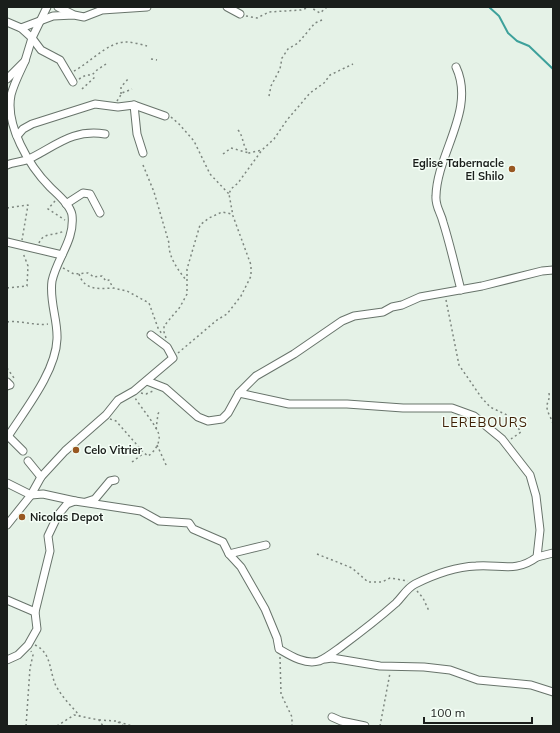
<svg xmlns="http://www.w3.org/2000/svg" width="560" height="733" viewBox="0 0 560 733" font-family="Mulish,sans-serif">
<rect width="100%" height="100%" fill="#e5f2e7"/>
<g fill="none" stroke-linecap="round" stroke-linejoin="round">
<!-- stream -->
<polyline stroke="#3da19b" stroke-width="2" points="489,7 499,16 508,33 517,41 529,46 553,69"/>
<!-- minor casing -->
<g stroke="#68746b" stroke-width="9">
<g id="minor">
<polyline points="47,7 32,38 41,50 60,60 73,82"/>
<polyline points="58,7 72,14"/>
<polyline points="227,7 240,14"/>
<polyline points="7,22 21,28 32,38 25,61 7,79"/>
<polyline points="21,28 53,16 74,15 84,17 102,10 147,7"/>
<path d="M456 67C476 110 437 153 436 196 435 206 441 213 443 222 450 244 455 267 461 290"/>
<polyline points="134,105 137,134 143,153"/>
<polyline points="17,136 23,129 32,124 95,104 118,107 134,105 165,116"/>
<path d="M7 165C14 162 24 162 31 158 57 145 73 129 105 134"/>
<polyline points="66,204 83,193 90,194 100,213"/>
<polyline points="7,242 62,255"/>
<polyline points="147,381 165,388 198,417 208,421 222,419 228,413 239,393 256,376 294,354 342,321 354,316 383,312 392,307 402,305 420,297 482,286 542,271 553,270"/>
<polyline points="7,382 10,385 7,386"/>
<polyline points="8,436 23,451"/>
<path d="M7 438C24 411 56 372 57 339 58 320 49 301 52 281 57 258 75 240 72 215 70 204 57 194 50 187 29 166 5 125 11 95 14 83 20 72 25 61"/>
<polyline points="28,461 41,477"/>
<polyline points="7,483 31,495 43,494 75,501"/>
<polyline points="86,502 95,499 110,481 115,480"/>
<polyline points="7,525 31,495 41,477 65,451 106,415 118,400 134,391 173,358 167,347 151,335"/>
<polyline points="229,554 266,545"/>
<polyline points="537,557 553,553"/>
<polyline points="7,600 35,612"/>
<polyline points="325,659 332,658 380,666 424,667 450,670 478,680 531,685 553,692"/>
<path d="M7 660 18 655 28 645 37 629 35 612 50 551 48 536 58 515 67 504 75 501 141 511 159 521 189 523 193 529 223 542 229 554 241 567 265 609 277 638 279 649C291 656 305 665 319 661 326 658 335 651 342 646 361 632 379 618 396 603 403 596 407 588 415 584 433 575 456 567 476 566 500 564 516 573 537 557L540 530 536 496 530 475 502 439 474 416 452 408H403L347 404H289L239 393"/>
<polyline points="332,717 341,721 365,726"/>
</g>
</g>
<!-- path -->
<g stroke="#7d867f" stroke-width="1.5" stroke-dasharray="2 3" stroke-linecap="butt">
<polyline points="246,16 257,18 269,12 301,10 310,7 320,13 327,7"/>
<polyline points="151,59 157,60"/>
<path d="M74 71C88 64 108 42 125 42 132 42 140 44 147 46"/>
<polyline points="79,79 86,75 92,75 97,70 106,64"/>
<polyline points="82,89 96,76"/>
<polyline points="121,94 121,87 128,79"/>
<polyline points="269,96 271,86 280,69 282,58 288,49 298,43 315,23 322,20"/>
<polyline points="117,101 122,93 132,89"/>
<polyline points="171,117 179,124 194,141 210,174 229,194"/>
<path d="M238 130C244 137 242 146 249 153L262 150"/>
<polyline points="223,154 231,148 249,153"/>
<path d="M143 165 154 192 169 243C168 256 178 270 186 280"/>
<polyline points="55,201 48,209 65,220"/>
<polyline points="7,208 28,205 22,240"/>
<path d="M39 243C43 232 55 236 64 231"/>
<polyline points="63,268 74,274 88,273 94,277 102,276 106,281 109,280 113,288 127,291 149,303 158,328 162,334"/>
<path d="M79 274C84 290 98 289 112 288"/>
<polyline points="7,288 27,286 28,266 23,253"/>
<polyline points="446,300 459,365 481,397 490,407 509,416 521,432 511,439"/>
<path d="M7 322C21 320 34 326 48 324"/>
<polyline points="166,338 164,332 164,326 180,307 187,294 187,269 200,225 209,218 222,212 232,214"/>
<polyline points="178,353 217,320 227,314 241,296 251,276 251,265 233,216 229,194 231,189 238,183 262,150 274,139 287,120 310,93 324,83 330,75 353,64"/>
<polyline points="7,368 14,378 13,379"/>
<polyline points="141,393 146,394 153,391"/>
<path d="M549 393C550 399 548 400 547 405 546 411 552 419 553 424"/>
<path d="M110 419 116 421 144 453 148 456C155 452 162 440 158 432 154 423 141 407 135 398"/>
<polyline points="156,429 158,414 160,410"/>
<polyline points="157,445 167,467"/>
<polyline points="132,462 144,453"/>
<polyline points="317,554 352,568 368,582 382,582 390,578 408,581"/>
<polyline points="417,591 423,598 429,611"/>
<path d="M35 645C52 653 49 671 56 686 62 697 72 707 80 716"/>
<polyline points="280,657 281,694 292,717 292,726"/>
<polyline points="99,720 116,721 132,726"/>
<polyline points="118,722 124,726"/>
<polyline points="26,726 30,668 33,655 31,651"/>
<polyline points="57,726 74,715 99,720 103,726"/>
<polyline points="380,726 390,673"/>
</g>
<!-- minor -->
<use href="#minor" stroke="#fff" stroke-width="7"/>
</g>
<!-- markers -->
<g fill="#985822" stroke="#f4fef6" stroke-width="1.5">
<circle cx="512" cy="169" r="4"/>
<circle cx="76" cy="450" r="4"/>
<circle cx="22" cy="517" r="4"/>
</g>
<g text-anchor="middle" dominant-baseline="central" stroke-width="3" stroke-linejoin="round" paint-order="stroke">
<!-- poi labels -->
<g font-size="11" font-weight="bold" fill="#1a1e1b" stroke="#f4fef6" text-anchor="start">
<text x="504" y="163" text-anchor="end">Eglise Tabernacle<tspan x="504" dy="13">El Shilo</tspan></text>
<text x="84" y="450">Celo Vitrier</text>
<text x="30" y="517">Nicolas Depot</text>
</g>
<!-- quarter labels -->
<g font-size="13" letter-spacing="1" fill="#402107" stroke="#f4fef6">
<text x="485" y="422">LEREBOURS</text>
</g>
</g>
<!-- border -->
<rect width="560" height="733" fill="none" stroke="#1a1e1b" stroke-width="16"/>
<!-- scale -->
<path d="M424 717v6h108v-6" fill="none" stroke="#1a1e1b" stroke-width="2"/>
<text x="430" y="717" font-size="12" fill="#1a1e1b" stroke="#f4fef6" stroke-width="3" paint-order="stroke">100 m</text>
</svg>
